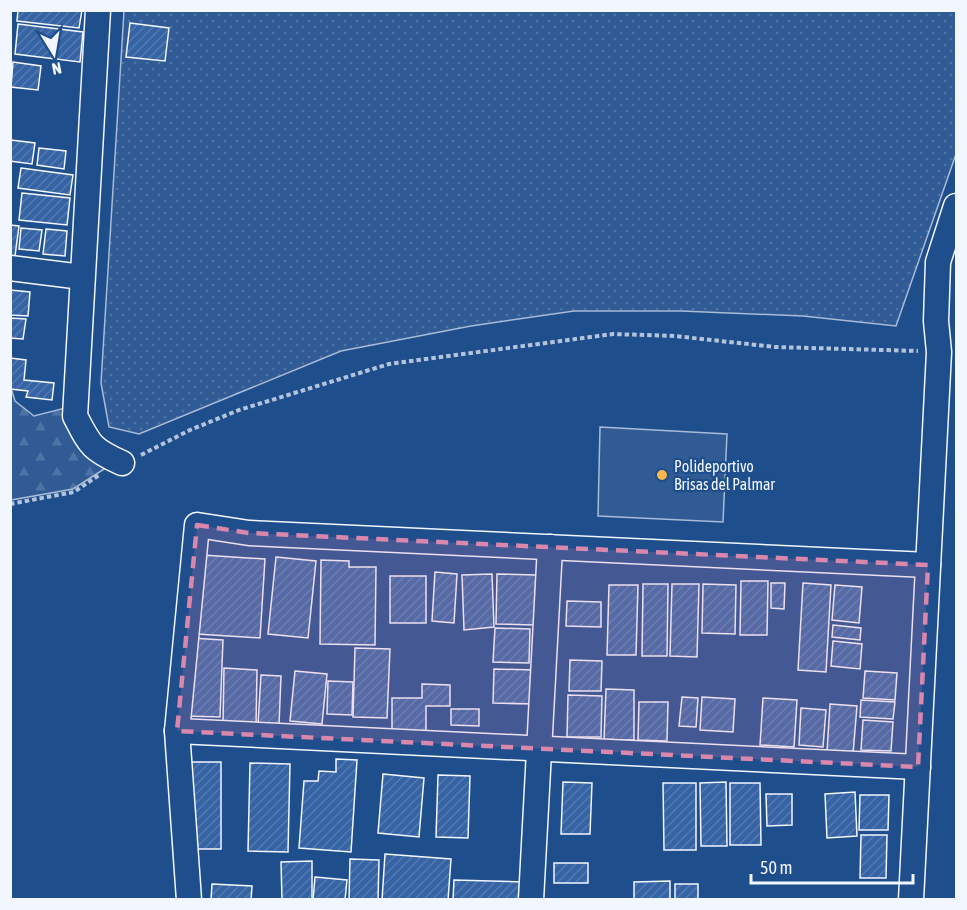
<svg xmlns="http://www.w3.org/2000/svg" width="967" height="910" viewBox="0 0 967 910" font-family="'Asap Condensed',sans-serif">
<defs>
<pattern id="grass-dots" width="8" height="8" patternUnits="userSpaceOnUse" patternTransform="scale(1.5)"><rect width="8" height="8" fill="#305b95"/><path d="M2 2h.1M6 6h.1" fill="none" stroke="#4e73a5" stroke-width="1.8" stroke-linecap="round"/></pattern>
<pattern id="forest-firs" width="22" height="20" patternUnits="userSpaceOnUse" patternTransform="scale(1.5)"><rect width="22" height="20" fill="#305b95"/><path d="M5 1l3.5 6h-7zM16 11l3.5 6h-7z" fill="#4e73a5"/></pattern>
<pattern id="building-hatch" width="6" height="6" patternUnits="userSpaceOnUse" patternTransform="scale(1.5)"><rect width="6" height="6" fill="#3563a3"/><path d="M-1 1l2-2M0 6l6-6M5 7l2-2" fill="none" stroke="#537ab1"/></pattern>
</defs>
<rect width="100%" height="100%" fill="#1f4e8c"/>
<!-- grass -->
<polygon fill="url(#grass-dots)" stroke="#a8bbd7" stroke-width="1.5" points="124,11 956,11 956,154 896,326 803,316 681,311 574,311 471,326 341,351 139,434 109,427 101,383"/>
<!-- forest -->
<polygon fill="url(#forest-firs)" stroke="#a8bbd7" stroke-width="1.5" points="11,391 12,391 15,401 34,416 65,408 112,464 73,489 11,500"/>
<!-- pitch -->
<polygon fill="#305b95" stroke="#a8bbd7" stroke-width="1.5" points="600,427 727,434 723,522 598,516"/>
<!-- building -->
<g fill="url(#building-hatch)" stroke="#f2f6ff" stroke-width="1.5">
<polygon points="18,10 82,10 79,28 17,21"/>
<polygon points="130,23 169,28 165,61 126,57"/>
<polygon points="18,24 83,32 80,62 15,54"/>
<polygon points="13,62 41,66 38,90 11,87"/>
<polygon points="11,140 35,143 32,164 10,161"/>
<polygon points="39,148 66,151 64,169 37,165"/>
<polygon points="21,168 73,175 70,195 18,188"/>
<polygon points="22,193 70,198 67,225 19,220"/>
<polygon points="10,225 19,226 15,256 10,256"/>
<polygon points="21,228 42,230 39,251 19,249"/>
<polygon points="46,229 67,231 65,256 43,254"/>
<polygon points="10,290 30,292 28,316 10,315"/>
<polygon points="10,318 26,319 23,339 10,338"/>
<polygon points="10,358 26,360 24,380 54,383 52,400 26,397 28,391 10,389"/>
<polygon points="202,555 265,559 260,638 197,634"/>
<polygon points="276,557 316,561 308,638 268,634"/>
<polygon points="321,560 349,561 349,567 376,567 375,645 320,644"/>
<polygon points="435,572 457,574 454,623 432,621"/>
<polygon points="492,574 494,627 464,630 462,575"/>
<polygon points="497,574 536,575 534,625 496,624"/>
<rect x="390" y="576" width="36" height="47"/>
<polygon points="741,581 768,581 767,635 740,635"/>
<polygon points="771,583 785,583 784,609 771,608"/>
<polygon points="803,583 831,585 826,672 798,670"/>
<polygon points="643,584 668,584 667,656 642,656"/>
<polygon points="672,584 699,584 697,657 670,656"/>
<polygon points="703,584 736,585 735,634 702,633"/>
<polygon points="609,585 638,585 636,655 607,655"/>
<polygon points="835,585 862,587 859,623 832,620"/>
<polygon points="567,601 601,602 601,627 566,626"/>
<polygon points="833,625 861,628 860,640 832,637"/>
<polygon points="495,628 530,629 529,663 493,662"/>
<polygon points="191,638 223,640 220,717 187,716"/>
<polygon points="833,641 862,644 860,669 831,666"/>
<polygon points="355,648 390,649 387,718 353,717"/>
<polygon points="570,660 602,661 601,691 569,691"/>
<polygon points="224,668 257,670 256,725 223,724"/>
<polygon points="494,669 534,670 533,704 493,703"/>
<polygon points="295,671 327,674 322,724 290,721"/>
<polygon points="865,671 897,673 895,700 863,698"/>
<polygon points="261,675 281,676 279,725 258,724"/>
<polygon points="328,681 353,682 352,715 327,714"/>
<polygon points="422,684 450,685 450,706 426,706 426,731 392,730 392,698 422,698"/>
<polygon points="606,689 634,690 634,740 604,740"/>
<polygon points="568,695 602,696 601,737 567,737"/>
<polygon points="682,697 698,698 696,727 679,726"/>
<polygon points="702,697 735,699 733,732 700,730"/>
<polygon points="763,698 797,700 794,747 760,745"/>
<polygon points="861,700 895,702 893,719 860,717"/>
<polygon points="639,702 668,702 667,741 638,740"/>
<polygon points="830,704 857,706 853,754 827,752"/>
<polygon points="801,708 826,710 823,747 799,745"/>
<polygon points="451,709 479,709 479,726 451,725"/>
<polygon points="863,720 893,722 891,751 861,750"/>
<polygon points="336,759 357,760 351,852 299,848 304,781 318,781 319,771 336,772"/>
<polygon points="187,762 221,762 221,849 186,849"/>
<polygon points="250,763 290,764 288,852 248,851"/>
<polygon points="383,774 424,778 419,837 378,833"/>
<polygon points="438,775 470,776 468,838 436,837"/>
<polygon points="563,782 592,783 590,834 561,834"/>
<polygon points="726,782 727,846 701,846 700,783"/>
<polygon points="663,783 696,783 696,850 664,850"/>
<polygon points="730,783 760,783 761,845 730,845"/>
<polygon points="855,792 857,836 827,838 825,794"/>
<polygon points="766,794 792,794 792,825 767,826"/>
<polygon points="860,795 889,795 888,830 859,830"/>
<polygon points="861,835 887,835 886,878 860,878"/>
<polygon points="385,854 451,859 448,900 382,900"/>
<polygon points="350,859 379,860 378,900 349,900"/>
<polygon points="312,861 312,900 282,900 281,862"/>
<rect x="554" y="863" width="34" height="20"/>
<polygon points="315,877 347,880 345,900 313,900"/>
<polygon points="454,880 523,882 522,900 453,900"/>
<polygon points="670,881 670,900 634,900 634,882"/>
<polygon points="212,884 252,886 251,900 211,900"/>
<rect x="675" y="884" width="23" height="16"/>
</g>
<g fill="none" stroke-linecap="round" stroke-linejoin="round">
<!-- minor casing -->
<g stroke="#f2f6ff" stroke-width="27">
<g id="minor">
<path d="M98 10 75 416C90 445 91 449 122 463"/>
<polyline points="10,268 82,277"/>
<polyline points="177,731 918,767"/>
<polyline points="189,900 177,731 197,525 249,533 928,565"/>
<polyline points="531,900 550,547"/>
<polyline points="911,900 939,352 936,321 938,262 956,206"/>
</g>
</g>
<!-- path -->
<g stroke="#b3c4dc" stroke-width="4" stroke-dasharray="4.5 3" stroke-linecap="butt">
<polyline points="141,455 190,430 239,410 389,364 613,334 675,336 775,347 918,351"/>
<polyline points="10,504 74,492 99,475"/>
</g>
<!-- minor -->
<use href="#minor" stroke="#1f4e8c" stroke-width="24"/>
</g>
<!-- marked area -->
<path fill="#da87ad" fill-opacity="0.2" stroke="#da87ad" stroke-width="4.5" stroke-dasharray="12 8" stroke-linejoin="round" d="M197 525 249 533 928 565 918 767 177 731Z"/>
<!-- markers -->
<circle fill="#ffb74d" stroke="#1f4e8c" stroke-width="2" cx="662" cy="475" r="6"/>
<g text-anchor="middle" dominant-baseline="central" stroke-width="4.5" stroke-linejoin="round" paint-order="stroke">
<!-- poi labels -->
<g font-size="16" fill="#f2f6ff" stroke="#1f4e8c" text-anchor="start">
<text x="674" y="466">Polideportivo<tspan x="674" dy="18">Brisas del Palmar</tspan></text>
</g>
</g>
<!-- border -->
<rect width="967" height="910" fill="none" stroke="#f2f6ff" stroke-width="24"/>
<!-- north arrow -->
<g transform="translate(54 54) rotate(169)" stroke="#1f4e8c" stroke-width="4.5" paint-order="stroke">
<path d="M0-4.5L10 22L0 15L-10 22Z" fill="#f2f6ff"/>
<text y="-9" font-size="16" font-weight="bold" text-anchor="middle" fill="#f2f6ff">N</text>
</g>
<!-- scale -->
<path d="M751 874v9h162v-9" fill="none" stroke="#f2f6ff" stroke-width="3"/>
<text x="760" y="874" font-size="18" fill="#f2f6ff" stroke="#1f4e8c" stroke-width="4.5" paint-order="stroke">50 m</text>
</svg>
